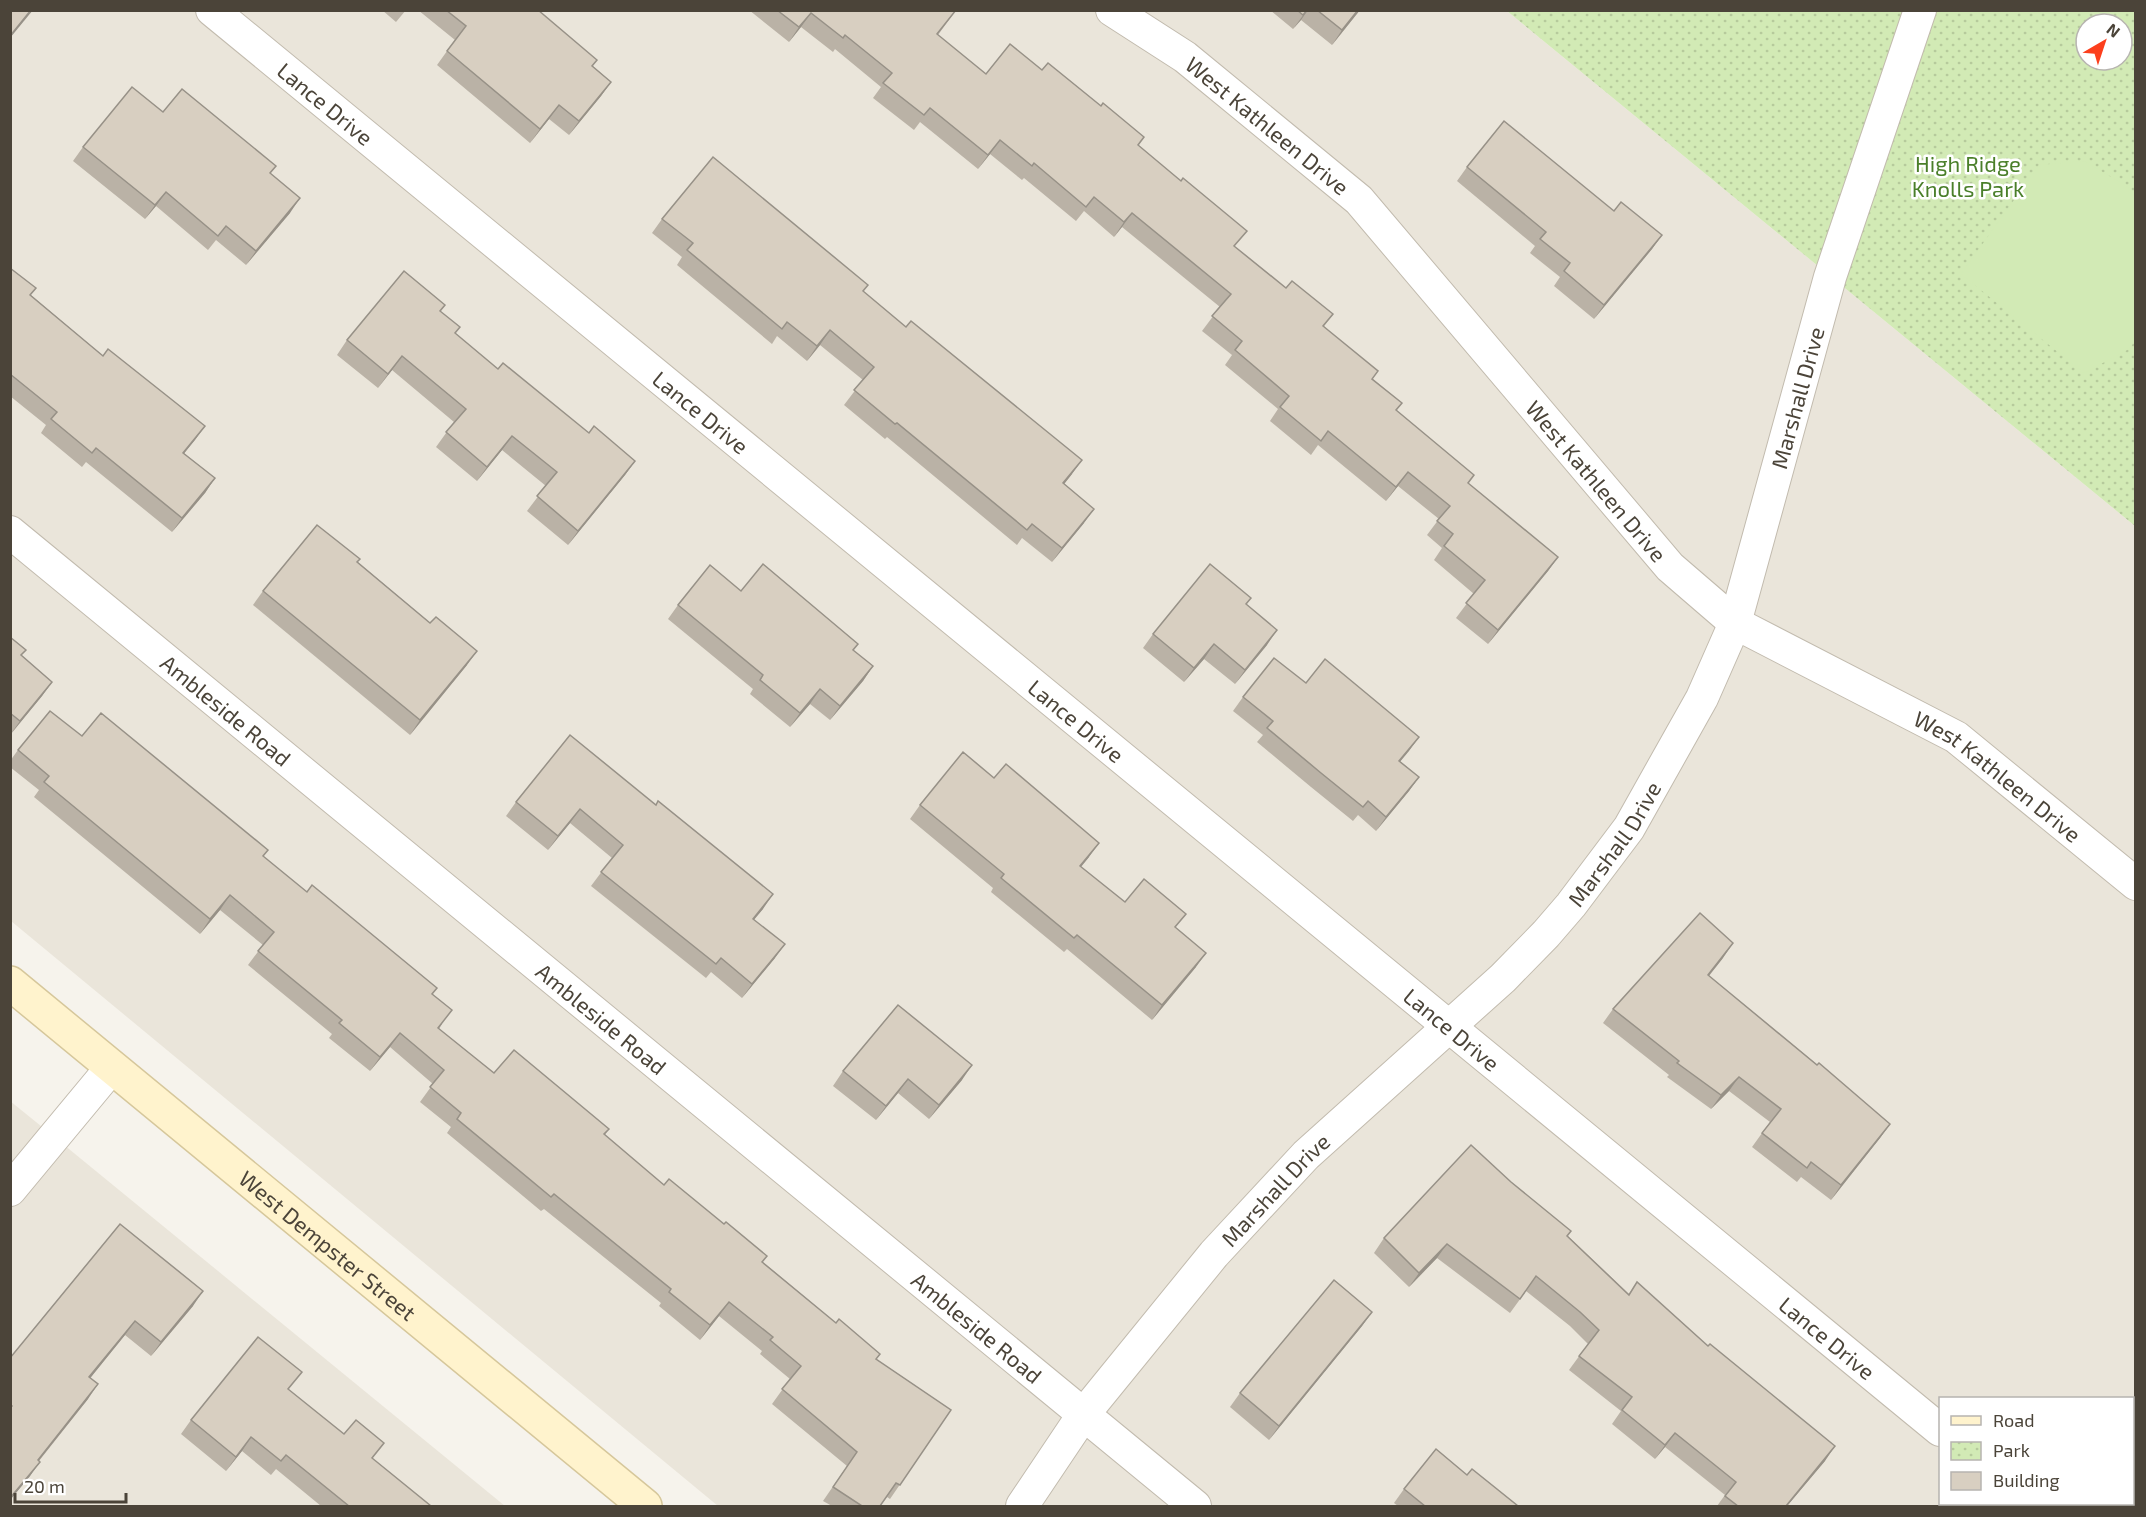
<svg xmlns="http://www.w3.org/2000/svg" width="2146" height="1517" viewBox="0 0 2146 1517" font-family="'Exo 2',sans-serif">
<defs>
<pattern id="park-dots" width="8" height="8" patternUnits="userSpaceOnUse" patternTransform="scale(1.5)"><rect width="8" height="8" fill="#d2eab5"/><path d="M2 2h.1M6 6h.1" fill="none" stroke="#b6ca9c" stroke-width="1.8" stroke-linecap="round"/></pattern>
</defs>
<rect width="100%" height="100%" fill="#f6f3ec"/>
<!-- residential -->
<g fill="#eae5da" fill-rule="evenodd">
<path d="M10 11H1507L2135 526V1506H718L11 921ZM1940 1398H2132V1504H1940Z"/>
<polygon points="10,1101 36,1122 505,1506 11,1506"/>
</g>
<!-- park -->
<path fill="url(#park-dots)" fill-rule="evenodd" d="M1507 11H2135V526ZM2086 24H2122V60H2086Z"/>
<!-- pitch -->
<polygon fill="#d2eab5" points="2084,161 2128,187 2136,197 2135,341 2129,349 2084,373 1961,274 2039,165"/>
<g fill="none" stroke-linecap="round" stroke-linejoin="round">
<!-- minor casing -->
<g stroke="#c2bbae" stroke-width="34">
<g id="minor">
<path id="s1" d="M212 10 1940 1430"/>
<path id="s2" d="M1112 10 1185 57 1359 200 1670 567 1735 623 1956 737 2136 884"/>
<path id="s3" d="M10 532 1195 1506"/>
<polyline points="10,1190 112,1067"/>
<polyline points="2042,1504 2047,1506"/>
<path id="s4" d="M1022 1506 1083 1415 1214 1254 1306 1155 1503 978 1546 934 1571 905 1629 828 1702 698 1735 623 1830 277 1920 10"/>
</g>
</g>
<!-- secondary casing -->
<g stroke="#d6c79b" stroke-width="36">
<g id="secondary">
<path id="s5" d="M10 983 645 1506"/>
</g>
</g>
<!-- minor -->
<use href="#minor" stroke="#fff" stroke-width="32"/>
<!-- secondary -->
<use href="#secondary" stroke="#fff3cd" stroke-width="33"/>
</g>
<!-- wall -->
<g fill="#bab2a6">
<polygon points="382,10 406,10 396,22"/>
<polygon points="418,10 538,10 593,66 611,82 601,96 569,135 549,119 530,143 437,65 455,40"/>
<polygon points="749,10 956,10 938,35 986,74 1042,70 1101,106 1144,137 1138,145 1235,247 1286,288 1333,314 1324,326 1373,379 1402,403 1396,411 1469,484 1558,557 1548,571 1488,644 1456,618 1474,594 1434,560 1442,548 1427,535 1439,519 1398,486 1386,501 1318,445 1311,455 1270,421 1278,409 1225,365 1232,355 1202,331 1220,307 1122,227 1114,237 1084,211 1076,221 1024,178 1022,180 990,154 978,169 920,122 914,130 873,98 881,87 835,49 833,52 801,27 789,42"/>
<polygon points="1270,10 1360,10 1332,45 1301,20 1293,29"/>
<polygon points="163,112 270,174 290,213 246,265 216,240 208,250 156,206 145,219 73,161 83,147"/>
<polygon points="1467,167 1614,211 1662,235 1652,249 1594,319 1554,286 1560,277 1530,253 1535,246 1457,181"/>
<polygon points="662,219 863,292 1072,474 1064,484 1084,523 1052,562 1022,538 1017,545 887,437 885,439 844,405 863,380 820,345 807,361 777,336 772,344 677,265 682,257 652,233"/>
<polygon points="10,268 31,295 103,356 205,426 184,453 215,478 205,493 172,532 86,462 82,467 41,433 46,425 10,396"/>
<polygon points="445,305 440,312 455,334 498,369 589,433 635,461 625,475 568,545 527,511 546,486 502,450 477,481 436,447 454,422 392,370 378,388 337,355 347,340"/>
<polygon points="358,562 430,623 467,665 410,735 253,605 263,591"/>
<polygon points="741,591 853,651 873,666 863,681 830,720 810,704 790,727 750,694 753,689 668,619 678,605"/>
<polygon points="1247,605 1267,645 1235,684 1204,659 1184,682 1143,648 1153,634"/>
<polygon points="10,637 22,656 52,682 42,696 10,735"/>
<polygon points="1306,683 1419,737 1400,761 1419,777 1409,791 1376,831 1358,815 1353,821 1311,787 1257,742 1263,735 1233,711 1243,697"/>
<polygon points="570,735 763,909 754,919 775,958 742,998 711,972 706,978 591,886 612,858 570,823 548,850 506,816 516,802"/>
<polygon points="82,736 268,850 263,856 433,994 442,1024 439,1029 494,1073 609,1129 605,1135 664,1185 763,1262 836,1323 880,1354 876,1359 951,1410 890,1499 887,1497 880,1506 832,1506 823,1501 847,1466 772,1404 790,1379 760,1354 762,1351 719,1316 700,1340 659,1306 661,1303 544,1209 541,1211 447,1133 451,1127 420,1102 433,1084 390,1047 370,1071 329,1038 332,1034 248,965 263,945 220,910 200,934 34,797 39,790 10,767 10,761 18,750"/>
<polygon points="920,805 1089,857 1081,867 1125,902 1176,928 1196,967 1152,1020 1067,949 1064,952 991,892 993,888 910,819"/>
<polygon points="1723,958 1709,976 1890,1124 1880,1138 1831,1200 1801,1177 1797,1182 1752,1147 1770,1122 1729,1091 1711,1109 1667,1077 1669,1075 1603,1023 1613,1009"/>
<polygon points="843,1071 962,1080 929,1119 898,1093 876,1120 833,1086"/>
<polygon points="120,1224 193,1306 151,1356 125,1335 90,1378 88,1399 39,1461 30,1476 10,1500 10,1358"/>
<polygon points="1568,1236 1629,1294 1637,1282 1825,1461 1787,1506 1717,1506 1725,1495 1665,1447 1655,1459 1612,1424 1621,1411 1569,1370 1588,1344 1570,1326 1526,1291 1510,1313 1437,1258 1409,1287 1374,1253 1384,1238"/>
<polygon points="1372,1312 1362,1326 1269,1440 1230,1407 1240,1393"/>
<polygon points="289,1390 373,1459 431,1506 321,1506 276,1469 271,1475 242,1451 226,1471 181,1434 191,1420"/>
<polygon points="1467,1475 1518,1506 1398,1506 1394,1503 1404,1489"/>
</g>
<!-- shaded-wall -->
<g fill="#979187">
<polygon points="31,10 33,10 10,38 10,36"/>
<polygon points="1307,10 1308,10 1301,20 1293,29"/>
<polygon points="1358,10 1360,10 1332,45 1342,30"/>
<polygon points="811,13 801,27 789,42 799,27"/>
<polygon points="611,82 601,96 569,135 579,121"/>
<polygon points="559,105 549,119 530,143 540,129"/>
<polygon points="1000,140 990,154 978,169 988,155"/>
<polygon points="166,192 156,206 145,219 155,205"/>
<polygon points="300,198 290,213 246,265 256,251"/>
<polygon points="1132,213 1122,227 1114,237 1124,222"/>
<polygon points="1662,235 1652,249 1594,319 1604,305"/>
<polygon points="830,330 820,345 807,361 817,346"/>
<polygon points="402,356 392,370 378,388 388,374"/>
<polygon points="205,426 195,440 173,467 183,453"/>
<polygon points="512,436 502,450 477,481 487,467"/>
<polygon points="1082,460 1072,474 1053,498 1063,483"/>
<polygon points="635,461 625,475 568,545 578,531"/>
<polygon points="1408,472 1398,486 1386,501 1396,487"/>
<polygon points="215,478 205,493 172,532 182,518"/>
<polygon points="1094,509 1084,523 1052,562 1062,548"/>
<polygon points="1558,557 1548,571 1488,644 1498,630"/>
<polygon points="1277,630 1267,645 1235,684 1245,670"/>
<polygon points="1214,644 1204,659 1184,682 1194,668"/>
<polygon points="477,651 467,665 410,735 420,720"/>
<polygon points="873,666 863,681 830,720 840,706"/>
<polygon points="52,682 42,696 10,735 20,721"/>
<polygon points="820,689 810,704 790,727 800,713"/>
<polygon points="1419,737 1409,751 1389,775 1399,761"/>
<polygon points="1419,777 1409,791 1376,831 1386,817"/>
<polygon points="580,809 570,823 548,850 558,836"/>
<polygon points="1099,843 1089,857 1070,880 1080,866"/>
<polygon points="773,894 763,909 743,933 753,919"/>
<polygon points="230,895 220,910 200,934 210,919"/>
<polygon points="1733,943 1723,958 1698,989 1708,975"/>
<polygon points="785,944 775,958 742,998 752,984"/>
<polygon points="1206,953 1196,967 1152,1020 1162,1005"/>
<polygon points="400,1033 390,1047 370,1071 380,1057"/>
<polygon points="972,1065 962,1080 929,1119 939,1105"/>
<polygon points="1739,1077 1729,1091 1711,1109 1721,1095"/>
<polygon points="908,1079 898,1093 876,1120 886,1106"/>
<polygon points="1890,1124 1880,1138 1831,1200 1841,1185"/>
<polygon points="1447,1244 1437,1258 1409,1287 1419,1273"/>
<polygon points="203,1291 193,1306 151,1356 161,1342"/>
<polygon points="729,1302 719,1316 700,1340 710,1325"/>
<polygon points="1372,1312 1362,1326 1269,1440 1279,1426"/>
<polygon points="135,1321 125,1335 79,1392 89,1377"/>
<polygon points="98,1384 88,1399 28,1474 38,1460"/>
<polygon points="1675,1433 1665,1447 1655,1459 1665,1445"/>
<polygon points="251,1437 242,1451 226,1471 236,1457"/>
<polygon points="1835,1446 1825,1461 1787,1506 1786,1506"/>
<polygon points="40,1462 30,1476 10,1500 10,1498"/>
</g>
<!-- building -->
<g fill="#d8cfc1" stroke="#979187" stroke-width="1.5">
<polygon points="10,10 31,10 10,36"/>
<polygon points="446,10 538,10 597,60 592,66 611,82 579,121 559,105 540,129 447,51 466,26"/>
<polygon points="777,10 956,10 937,34 986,74 1010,44 1042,70 1048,63 1101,106 1103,103 1144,137 1138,145 1181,181 1183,178 1247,231 1234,246 1286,288 1292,281 1333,314 1323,326 1378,371 1372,379 1402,403 1396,410 1474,475 1468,483 1558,557 1498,630 1466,603 1485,580 1444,546 1453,534 1437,521 1450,506 1408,472 1396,487 1328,431 1321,441 1280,407 1289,396 1235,350 1242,341 1212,316 1231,294 1132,213 1124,222 1094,197 1086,207 1034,163 1032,166 1000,140 988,155 930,108 924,115 883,83 892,73 845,35 843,38 811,13 799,27"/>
<polygon points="1297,10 1307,10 1303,15"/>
<polygon points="1317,10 1358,10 1342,30"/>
<polygon points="132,87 163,112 182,89 276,166 270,173 300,198 256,251 226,226 218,236 166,192 155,205 83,147"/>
<polygon points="1504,121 1614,211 1621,202 1662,235 1604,305 1564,271 1570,263 1540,239 1546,232 1467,167"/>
<polygon points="713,157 868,285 863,291 906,327 911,321 1082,460 1063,483 1094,509 1062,548 1032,524 1027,530 897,423 895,424 854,390 874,367 830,330 817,346 787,322 782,329 687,250 693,243 662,219"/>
<polygon points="10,268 36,288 30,295 103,356 108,349 205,426 183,453 215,478 182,518 96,448 92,453 51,419 57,412 10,374"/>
<polygon points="404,271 445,305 440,311 460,327 455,333 498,369 503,363 589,433 594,426 635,461 578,531 537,496 557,472 512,436 487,467 446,432 466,409 402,356 388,374 347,340"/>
<polygon points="317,525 360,559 357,562 430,623 436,617 477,651 420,720 263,591"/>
<polygon points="763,564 858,644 853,650 873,666 840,706 820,689 800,713 760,680 763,675 678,605 710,565 741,591"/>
<polygon points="1210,564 1251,598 1246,604 1277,630 1245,670 1214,644 1194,668 1153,634"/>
<polygon points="10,637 26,650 21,655 52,682 20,721 10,713"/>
<polygon points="1274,658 1306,683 1325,659 1419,737 1399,761 1419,777 1386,817 1368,801 1363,807 1321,773 1267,728 1273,721 1243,697"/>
<polygon points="50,711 82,736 101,713 268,850 263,856 307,892 312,885 437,988 432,994 452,1010 438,1028 494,1073 514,1050 609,1129 604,1134 664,1185 669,1179 724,1224 726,1222 767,1256 762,1262 836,1323 839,1319 880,1354 876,1359 951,1410 900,1485 896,1483 880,1506 862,1506 833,1487 857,1452 782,1389 801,1366 770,1340 773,1337 729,1302 710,1325 669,1292 671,1289 554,1194 551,1197 457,1119 461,1113 430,1087 444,1070 400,1033 380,1057 339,1023 342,1020 258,951 274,932 230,895 210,919 44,782 49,776 18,750"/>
<polygon points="570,735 656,805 658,801 773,894 753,919 785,944 752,984 721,958 716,964 601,872 623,845 580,809 558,836 516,802"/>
<polygon points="963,752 994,778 1006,764 1099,843 1080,866 1125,902 1144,879 1186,914 1175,927 1206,953 1162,1005 1077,935 1074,938 1001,878 1004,874 920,805"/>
<polygon points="1700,913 1733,943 1708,975 1817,1065 1819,1063 1890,1124 1841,1185 1811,1162 1807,1168 1762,1133 1781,1109 1739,1077 1721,1095 1677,1063 1679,1061 1613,1009"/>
<polygon points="898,1005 972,1065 939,1105 908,1079 886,1106 843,1071"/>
<polygon points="1471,1145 1511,1182 1571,1231 1567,1236 1629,1295 1637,1282 1708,1346 1710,1344 1835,1446 1786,1506 1738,1506 1725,1496 1736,1482 1675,1433 1665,1445 1622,1410 1632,1397 1579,1356 1599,1330 1580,1312 1536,1276 1520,1299 1447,1244 1419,1273 1384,1238"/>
<polygon points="120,1224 203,1291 161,1342 135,1321 89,1377 98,1384 38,1460 40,1462 10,1498 10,1408 12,1406 10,1404 10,1358"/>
<polygon points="1334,1280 1372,1312 1279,1426 1240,1393"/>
<polygon points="258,1337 302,1372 288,1389 344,1434 356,1420 384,1443 372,1458 431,1506 349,1506 286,1455 281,1461 251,1437 236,1457 191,1420"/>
<polygon points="1436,1449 1467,1475 1472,1469 1518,1506 1425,1506 1404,1489"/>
</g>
<g text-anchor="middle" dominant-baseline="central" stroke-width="5" stroke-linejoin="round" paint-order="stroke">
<!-- street labels -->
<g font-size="22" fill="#4b4439" stroke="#fff">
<text stroke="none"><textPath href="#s1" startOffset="147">Lance Drive</textPath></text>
<text stroke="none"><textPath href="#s2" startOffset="194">West Kathleen Drive</textPath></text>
<text stroke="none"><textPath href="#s4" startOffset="1378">Marshall Drive</textPath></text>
<text stroke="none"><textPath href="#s1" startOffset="633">Lance Drive</textPath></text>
<text stroke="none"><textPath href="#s2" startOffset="680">West Kathleen Drive</textPath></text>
<text stroke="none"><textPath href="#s3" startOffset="280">Ambleside Road</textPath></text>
<text stroke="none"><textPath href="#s1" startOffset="1119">Lance Drive</textPath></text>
<text stroke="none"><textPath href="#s2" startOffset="1184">West Kathleen Drive</textPath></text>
<text stroke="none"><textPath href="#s4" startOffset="892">Marshall Drive</textPath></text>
<text stroke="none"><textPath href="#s3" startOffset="766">Ambleside Road</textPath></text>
<text stroke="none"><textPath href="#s1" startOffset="1605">Lance Drive</textPath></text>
<text stroke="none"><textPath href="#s4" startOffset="406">Marshall Drive</textPath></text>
<text stroke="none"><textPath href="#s5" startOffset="412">West Dempster Street</textPath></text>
<text stroke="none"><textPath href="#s3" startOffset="1252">Ambleside Road</textPath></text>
<text stroke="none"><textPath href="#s1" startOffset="2091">Lance Drive</textPath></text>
</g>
<!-- park labels -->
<g font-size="22" fill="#4a7f2a" stroke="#fff">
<text x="1968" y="163">High Ridge<tspan x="1968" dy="25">Knolls Park</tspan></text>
</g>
</g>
<!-- border -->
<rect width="2146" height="1517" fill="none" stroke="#4b4439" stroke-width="24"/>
<!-- legend -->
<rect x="1939" y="1397" width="195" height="108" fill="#ffffff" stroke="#b7b4b0" stroke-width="1.5"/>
<rect x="1951" y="1416" width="30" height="9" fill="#fff3cd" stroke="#b7b4b0" stroke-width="1.5"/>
<text x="1993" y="1427" font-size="18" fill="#4b4439">Road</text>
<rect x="1951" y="1442" width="30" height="18" fill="url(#park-dots)" stroke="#b7b4b0" stroke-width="1.5"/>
<text x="1993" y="1457" font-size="18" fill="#4b4439">Park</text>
<rect x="1951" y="1472" width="30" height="18" fill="#d8cfc1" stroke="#b7b4b0" stroke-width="1.5"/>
<text x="1993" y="1487" font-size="18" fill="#4b4439">Building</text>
<!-- north arrow -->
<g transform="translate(2104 42) rotate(39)"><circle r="28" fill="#ffffff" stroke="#b7b4b0" stroke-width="1.5"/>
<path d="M0-4.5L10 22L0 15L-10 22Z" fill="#fc3f1d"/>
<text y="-9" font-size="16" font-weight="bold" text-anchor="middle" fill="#4b4439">N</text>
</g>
<!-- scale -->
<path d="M15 1493v9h111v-9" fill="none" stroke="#4b4439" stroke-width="3"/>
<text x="24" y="1493" font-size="18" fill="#4b4439" stroke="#ffffff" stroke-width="4.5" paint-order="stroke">20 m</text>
</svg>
